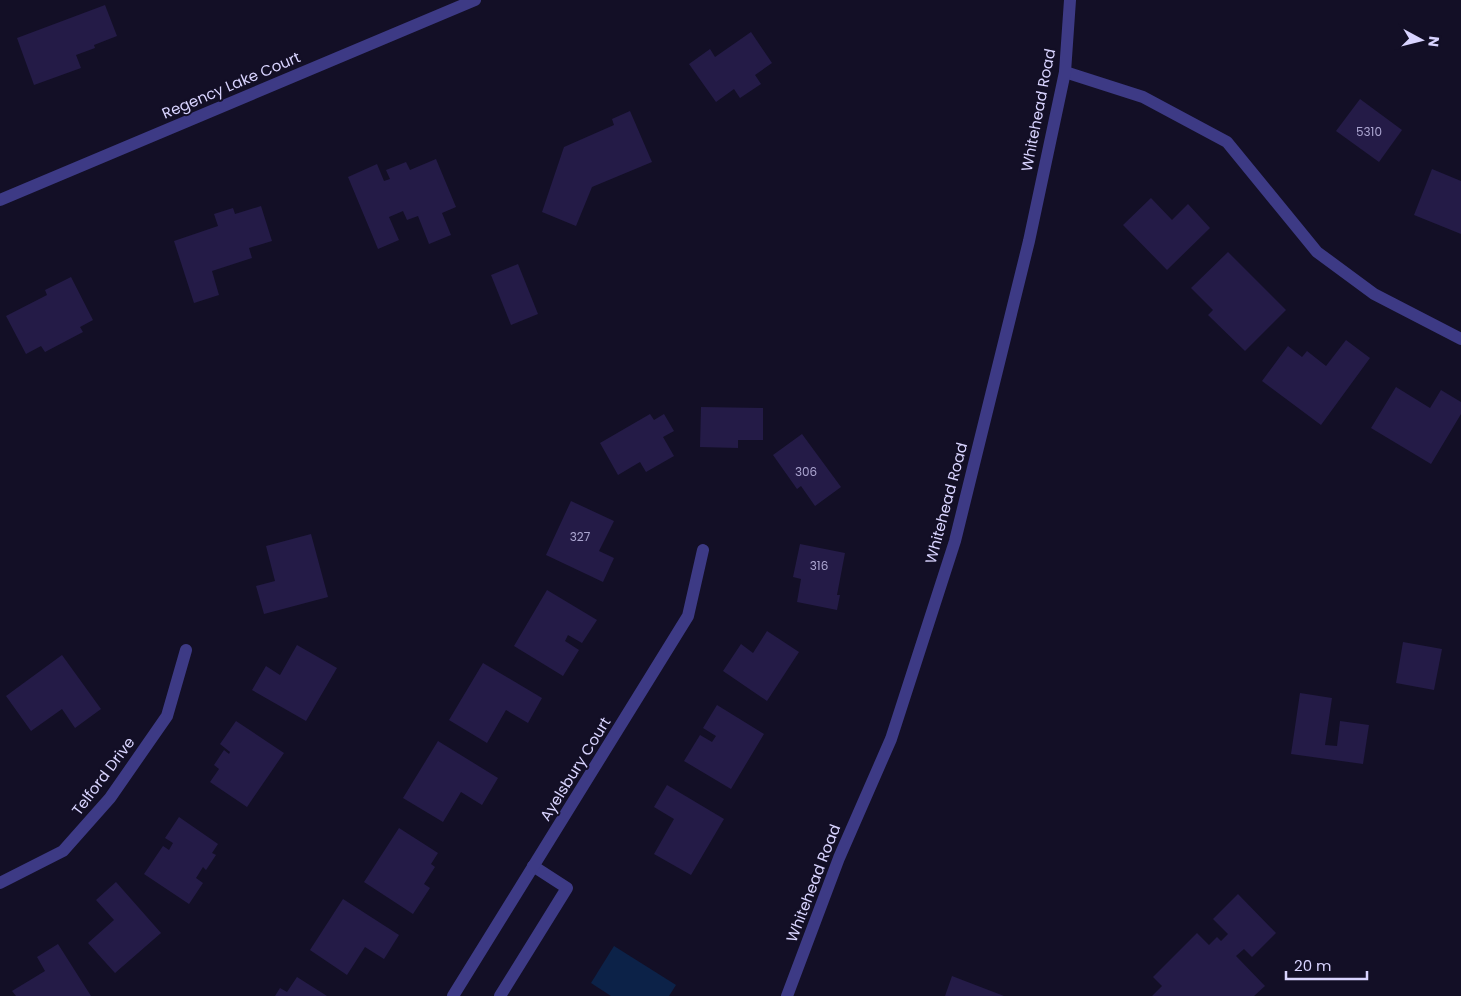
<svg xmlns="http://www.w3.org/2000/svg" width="1461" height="996" viewBox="0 0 1461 996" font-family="Poppins,sans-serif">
<rect width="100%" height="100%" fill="#130f26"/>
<!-- water -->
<polygon fill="#0c2248" points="614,946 676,985 669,996 611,996 591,983"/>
<!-- building -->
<g fill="#241b47">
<polygon points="105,5 117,36 94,45 95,48 76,55 81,68 34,85 17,38"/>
<polygon points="751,32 772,63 755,75 761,84 740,98 734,89 716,102 689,64 710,49 715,57"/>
<polygon points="1360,99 1402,130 1379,162 1336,131"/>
<polygon points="630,111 652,162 592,187 576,226 542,212 564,147 614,125 612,119"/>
<polygon points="436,159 456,207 442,213 451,235 429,244 418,216 407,220 403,211 389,217 399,240 378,249 348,177 377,164 384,181 390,179 386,170 406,162 410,170"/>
<polygon points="1432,169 1461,181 1461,234 1414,215"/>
<polygon points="1151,198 1172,220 1188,204 1210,228 1167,270 1123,225"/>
<polygon points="261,206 272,241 249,248 252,258 212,271 219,295 194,303 174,241 218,226 214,214 233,208 235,214"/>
<polygon points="1228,252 1286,310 1245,351 1208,315 1213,310 1191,288"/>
<polygon points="518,264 538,314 511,325 491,275"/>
<polygon points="71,277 93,320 80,327 83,332 45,352 41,346 26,354 6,316 47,295 45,290"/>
<polygon points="1346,340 1370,358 1321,425 1262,381 1288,346 1302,357 1307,351 1326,366"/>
<polygon points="1396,387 1430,408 1441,390 1461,402 1461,414 1431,464 1371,428"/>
<polygon points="701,407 763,408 763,440 738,440 738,448 700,447"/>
<polygon points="650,414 654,420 664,414 674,431 663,437 674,456 646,472 640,462 618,475 600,443"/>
<polygon points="802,434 841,487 815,506 801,486 797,489 773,455"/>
<polygon points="571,501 614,521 599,551 614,558 603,582 546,555"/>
<polygon points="311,534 328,597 264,614 256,586 275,581 266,546"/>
<polygon points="800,544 845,553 837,595 840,595 837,610 797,602 801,579 793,577"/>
<polygon points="547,590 597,620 582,643 568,635 565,641 579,650 563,676 514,646"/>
<polygon points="767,631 799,652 767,701 723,671 741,644 753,653"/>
<polygon points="1403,642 1442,649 1434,690 1396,683"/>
<polygon points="297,645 337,668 306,721 252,690 266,666 280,675"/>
<polygon points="62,655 101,709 75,728 62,709 31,731 6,696"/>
<polygon points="483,663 542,698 528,723 506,710 487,743 449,720"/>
<polygon points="1300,693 1332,698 1325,745 1337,746 1340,721 1369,725 1363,764 1291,754"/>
<polygon points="717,705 764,734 731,789 684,761 700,735 712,742 716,736 703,728"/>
<polygon points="236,721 284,753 247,807 210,782 219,769 214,765 224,750 229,754 230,752 220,744"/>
<polygon points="438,741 498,778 482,805 461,792 443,822 403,798"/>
<polygon points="667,785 724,819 691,875 654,854 674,819 654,807"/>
<polygon points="179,817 218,844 212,853 216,855 206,870 203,867 196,878 203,883 189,904 144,874 163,846 169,850 173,843 165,838"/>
<polygon points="399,828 438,853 431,864 435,867 424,884 430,888 413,914 364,882"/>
<polygon points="116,882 161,933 115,973 88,943 114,920 96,900"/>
<polygon points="1238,894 1276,933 1252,957 1244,949 1236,956 1265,986 1254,996 1152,996 1162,986 1153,977 1197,933 1209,945 1217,937 1221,941 1228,934 1213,919"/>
<polygon points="343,899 399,935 384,959 365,947 347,975 310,950"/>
<polygon points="58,944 91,996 16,996 12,991 45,971 37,957"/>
<polygon points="952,976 1004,996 945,996"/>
<polygon points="297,977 327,996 275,996 280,988 287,992"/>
</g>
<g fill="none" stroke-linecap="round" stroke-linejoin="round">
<!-- service -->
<polyline stroke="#3d3a85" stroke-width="12" points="500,996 567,888 533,866"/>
<!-- minor -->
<g stroke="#3d3a85" stroke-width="12">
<polyline points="1065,72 1143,97 1227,142 1317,252 1374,294 1461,339"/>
<polyline points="0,200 475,0"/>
<polyline points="0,883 63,851 110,798 167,716 186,650"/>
<polyline points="453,996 688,616 703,550"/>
</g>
<!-- tertiary -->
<polyline stroke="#3d3a85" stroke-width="12" points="787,996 839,858 891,739 955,541 1029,241 1065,72 1070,0"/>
</g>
<g text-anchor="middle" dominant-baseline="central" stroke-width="4" stroke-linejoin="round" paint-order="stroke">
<!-- number labels -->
<g font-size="12" fill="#aca6d1">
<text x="1369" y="131">5310</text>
<text x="806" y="471">306</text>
<text x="580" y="536">327</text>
<text x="819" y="565">316</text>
</g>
<!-- street labels -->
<g font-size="15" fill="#d9d4ff" stroke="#130f26">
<text transform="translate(231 85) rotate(-23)">Regency Lake Court</text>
<text transform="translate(1038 110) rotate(-79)">Whitehead Road</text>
<text transform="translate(946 503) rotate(-75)">Whitehead Road</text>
<text transform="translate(575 769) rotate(-58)">Ayelsbury Court</text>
<text transform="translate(103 776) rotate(-53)">Telford Drive</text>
<text transform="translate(813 883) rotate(-69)">Whitehead Road</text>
</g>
</g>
<!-- north arrow -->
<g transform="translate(1421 40) rotate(97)" stroke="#130f26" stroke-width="4" paint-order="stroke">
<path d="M0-4L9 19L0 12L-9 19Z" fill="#d9d4ff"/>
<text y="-8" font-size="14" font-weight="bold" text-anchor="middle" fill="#d9d4ff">N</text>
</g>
<!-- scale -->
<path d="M1286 971v8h81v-8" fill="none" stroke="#d9d4ff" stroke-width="2.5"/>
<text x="1294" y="971" font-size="15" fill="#d9d4ff" stroke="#130f26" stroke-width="4" paint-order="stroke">20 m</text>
</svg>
